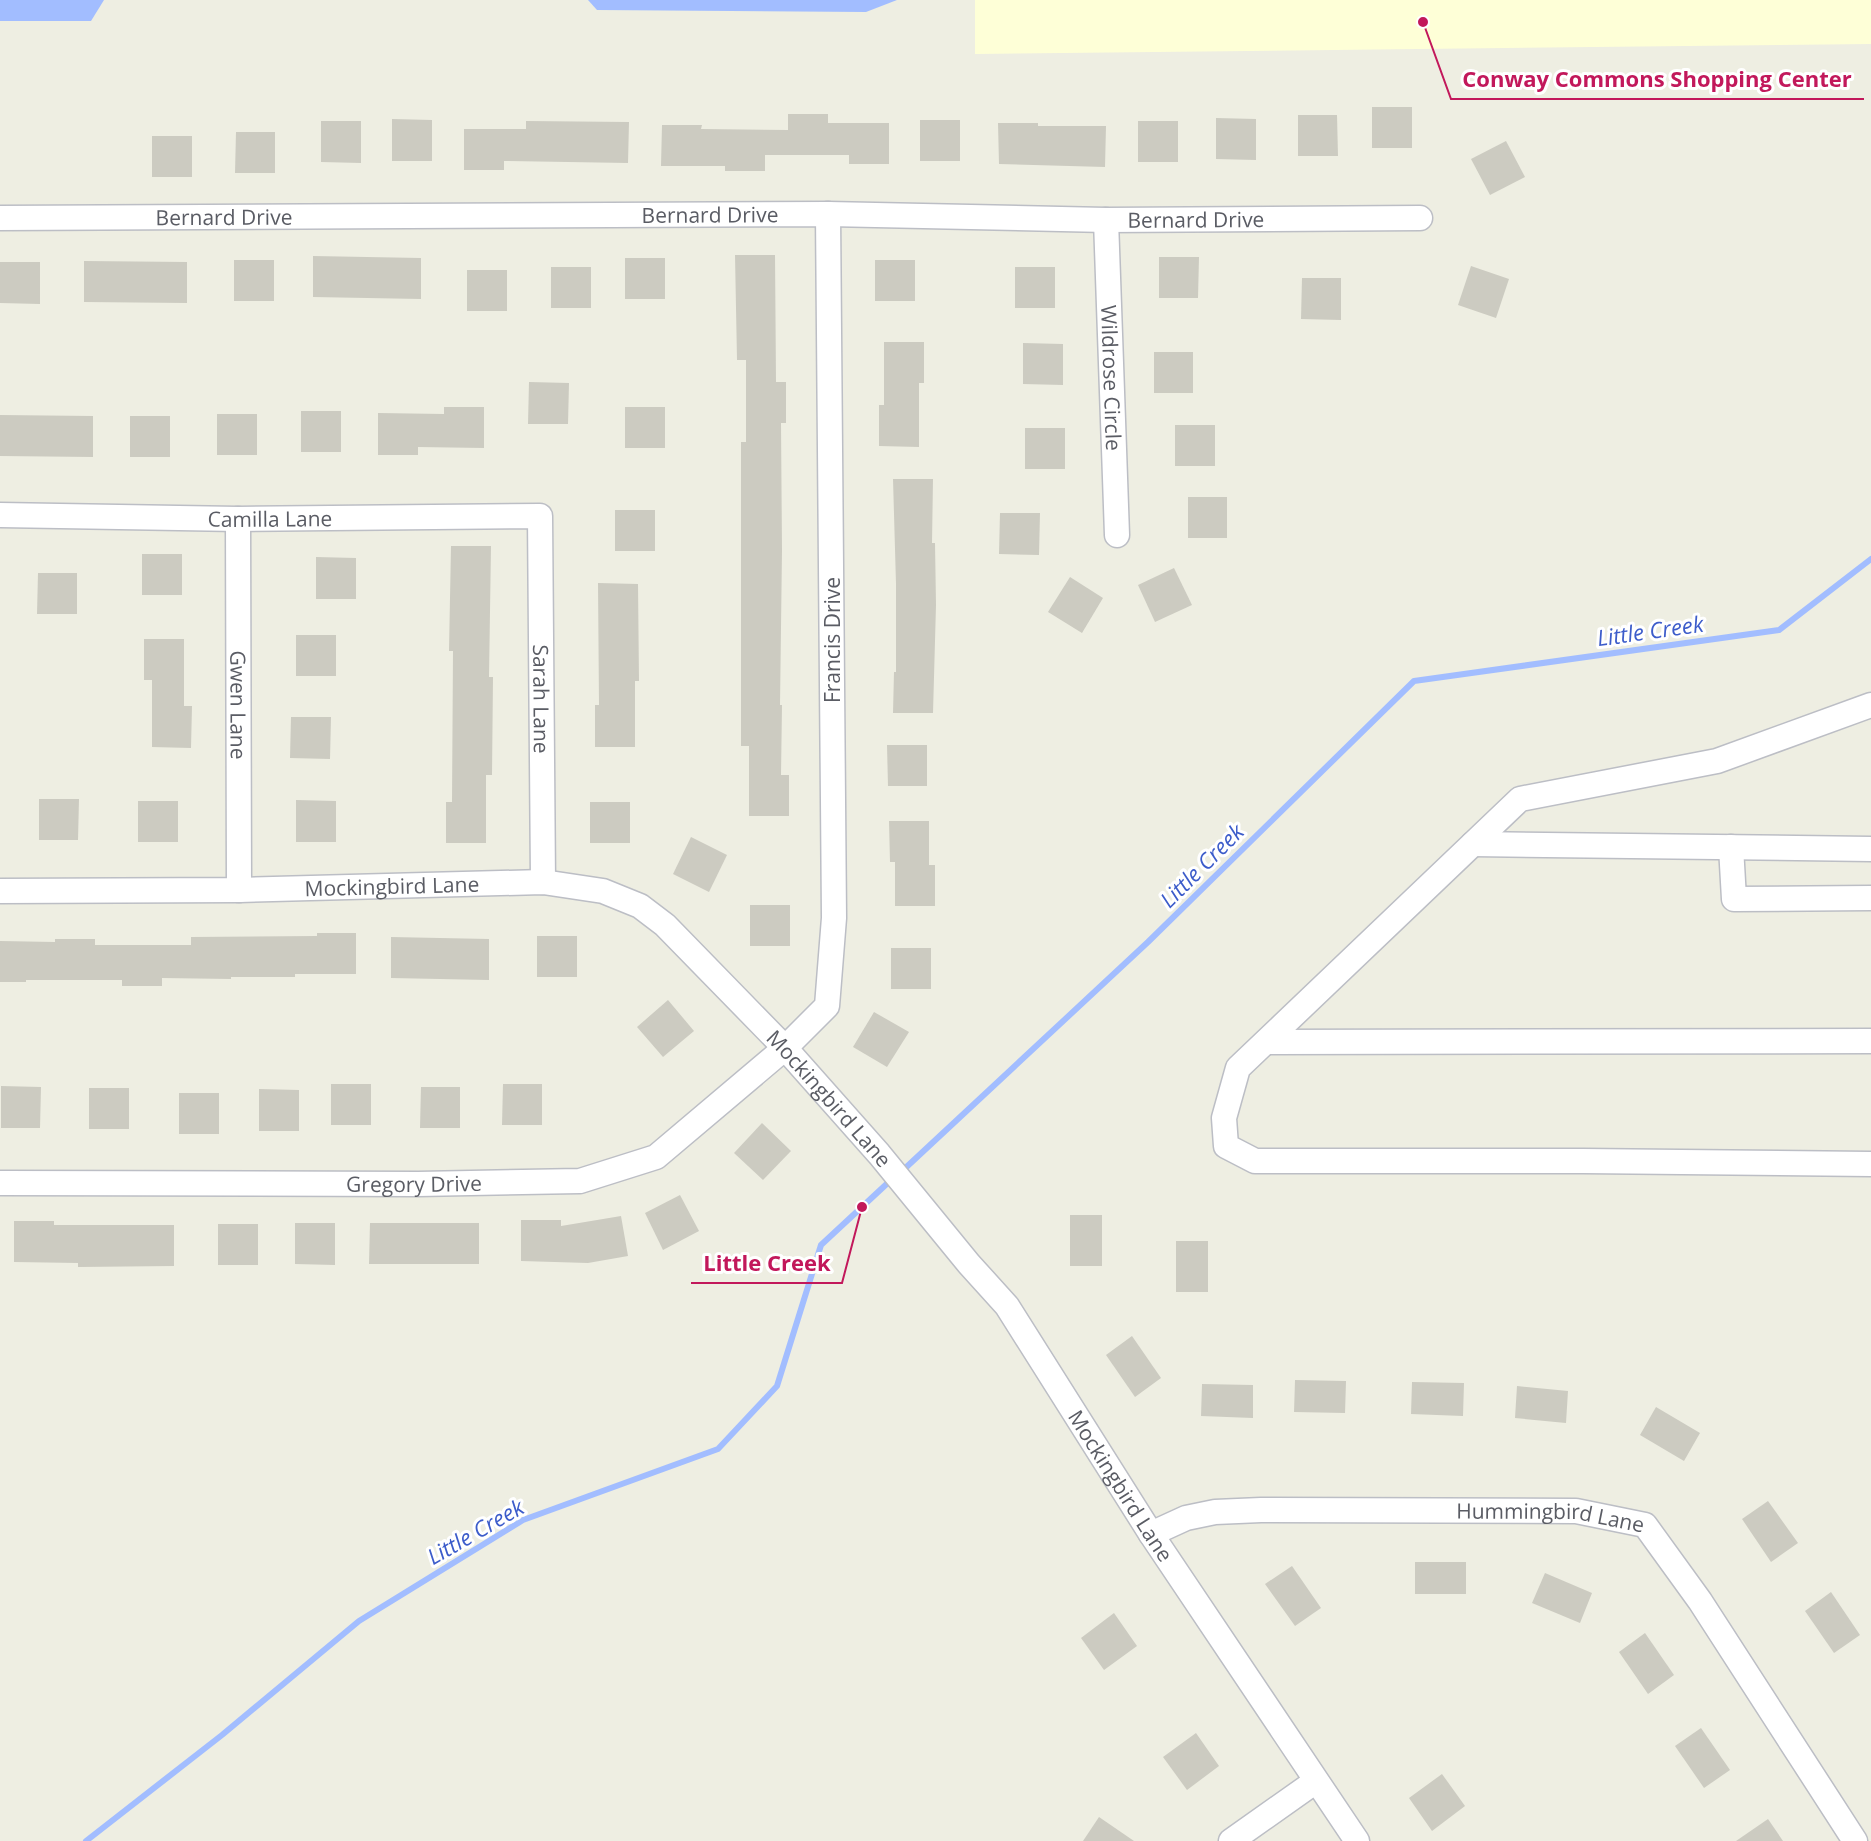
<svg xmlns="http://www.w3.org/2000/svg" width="1871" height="1841" viewBox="0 0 1871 1841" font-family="'Open Sans',sans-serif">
<rect width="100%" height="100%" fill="#eeeee2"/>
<!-- commercial -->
<polygon fill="#feffd7" points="975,0 1871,0 1871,44 975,54"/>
<!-- water -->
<g fill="#a2bdff">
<polygon points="0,0 104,0 91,21 0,21"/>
<polygon points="588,0 897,0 866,12 597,10"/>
</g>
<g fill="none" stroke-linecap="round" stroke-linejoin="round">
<!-- stream -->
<g stroke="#a2bdff" stroke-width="6">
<polyline points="900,1173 1148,942 1414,681 1779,630 1871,559"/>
<polyline points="86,1841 222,1735 359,1621 523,1520 718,1449 777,1386 821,1245 892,1179"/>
</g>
</g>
<!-- building -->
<g fill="#cccbc1">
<rect x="1372" y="107" width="40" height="41"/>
<polygon points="788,114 828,114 828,123 889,123 889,164 849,164 849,155 765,155 765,171 725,171 725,166 661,166 662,125 702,125 701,129 788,130"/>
<polygon points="1298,115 1337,115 1338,156 1298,156"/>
<polygon points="1216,118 1256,119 1256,160 1216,159"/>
<polygon points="392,119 432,120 432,161 392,161"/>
<rect x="920" y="120" width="40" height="41"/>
<polygon points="321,121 361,121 361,163 321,162"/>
<polygon points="526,121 629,122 628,163 504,161 504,170 464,170 464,129 526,129"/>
<rect x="1138" y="121" width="40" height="41"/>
<polygon points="998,123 1038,123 1038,126 1106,126 1105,167 999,164"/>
<polygon points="236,132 275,132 275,173 235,173"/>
<rect x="152" y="136" width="40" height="41"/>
<polygon points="1506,141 1525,177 1490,195 1471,159"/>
<polygon points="735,255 775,255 776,382 786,382 786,423 781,423 782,550 780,705 782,705 781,775 789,775 789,816 749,816 749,746 741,746 741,442 746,442 746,360 737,360"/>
<polygon points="313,256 421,258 421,299 313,297"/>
<polygon points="1159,257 1199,257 1198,298 1159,298"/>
<rect x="625" y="258" width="40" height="41"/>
<rect x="234" y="260" width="40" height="41"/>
<rect x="875" y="260" width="40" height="41"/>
<polygon points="84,261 187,262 187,303 84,302"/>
<polygon points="0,262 40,262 40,304 0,303"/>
<polygon points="1471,266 1509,279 1496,318 1458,305"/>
<rect x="551" y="267" width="40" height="41"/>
<rect x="1015" y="267" width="40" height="41"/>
<rect x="467" y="270" width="40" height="41"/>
<polygon points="1302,278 1341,278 1341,320 1301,319"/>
<polygon points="884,342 924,342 924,383 919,383 919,447 879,446 879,405 884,405"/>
<polygon points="1023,343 1063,344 1063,385 1023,384"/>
<rect x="1154" y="352" width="39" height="41"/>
<polygon points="529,382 569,383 568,424 528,424"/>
<polygon points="444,407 484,407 484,448 418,447 418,455 378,455 378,413 444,414"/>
<rect x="625" y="407" width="40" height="41"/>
<rect x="301" y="411" width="40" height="41"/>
<rect x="217" y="414" width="40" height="41"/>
<polygon points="0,415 93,416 93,457 0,456"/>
<rect x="130" y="416" width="40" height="41"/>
<rect x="1175" y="425" width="40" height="41"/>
<rect x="1025" y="428" width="40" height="41"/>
<polygon points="893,479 933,479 932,543 935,543 936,605 933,713 893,713 894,672 896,672 896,584"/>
<rect x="1188" y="497" width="39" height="41"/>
<rect x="615" y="510" width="40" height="41"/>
<polygon points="1000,513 1040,513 1039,555 999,554"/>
<polygon points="451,546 491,546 489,677 493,677 492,775 486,775 486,843 446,843 446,802 452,802 453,651 449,651"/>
<rect x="142" y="554" width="40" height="41"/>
<polygon points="316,557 356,558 356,599 316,599"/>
<polygon points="1174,568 1192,605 1155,622 1138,585"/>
<polygon points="38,573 77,573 77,614 37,614"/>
<polygon points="1070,577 1103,598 1082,633 1048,612"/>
<polygon points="598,583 638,584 639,681 635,681 635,747 595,747 595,705 599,705"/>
<rect x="296" y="635" width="40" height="41"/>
<polygon points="144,639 184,639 184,706 192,706 191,748 152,747 152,680 144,680"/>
<polygon points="291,717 331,717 330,759 290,758"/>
<polygon points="887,745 927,745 927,786 888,786"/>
<polygon points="39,799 79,799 78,840 39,840"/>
<polygon points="296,800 336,801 336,842 296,842"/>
<rect x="138" y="801" width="40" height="41"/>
<rect x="590" y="802" width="40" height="41"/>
<polygon points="889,821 929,821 929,865 935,865 935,906 895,906 895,862 890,862"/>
<polygon points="691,837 727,855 709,892 673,874"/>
<rect x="750" y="905" width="40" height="41"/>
<polygon points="317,933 356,933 356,974 295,974 295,977 231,977 231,979 162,978 162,986 122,986 122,980 26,980 26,982 0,982 0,941 55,942 55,939 95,939 95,945 191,945 191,937 317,936"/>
<rect x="537" y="936" width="40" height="41"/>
<polygon points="391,937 489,939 489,980 391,978"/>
<rect x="891" y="948" width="40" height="41"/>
<polygon points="668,1000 694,1031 663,1057 637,1027"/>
<polygon points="874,1012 909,1032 887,1067 853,1047"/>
<rect x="331" y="1084" width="40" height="41"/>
<polygon points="503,1084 542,1084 542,1125 502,1125"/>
<polygon points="1,1086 41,1087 40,1128 1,1128"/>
<polygon points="421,1087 460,1087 460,1128 420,1128"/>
<rect x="89" y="1088" width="40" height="41"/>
<polygon points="259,1089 299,1090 299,1131 259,1131"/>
<rect x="179" y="1093" width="40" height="41"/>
<polygon points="762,1123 791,1151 763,1180 734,1153"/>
<polygon points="680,1195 699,1231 663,1250 645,1213"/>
<rect x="1070" y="1215" width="32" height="51"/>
<polygon points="621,1216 628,1256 588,1263 521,1261 521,1220 561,1220 561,1226"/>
<polygon points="14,1221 54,1221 54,1225 174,1225 174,1266 78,1267 78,1263 14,1262"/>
<polygon points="295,1223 335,1223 335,1265 295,1264"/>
<polygon points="370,1223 479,1223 479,1264 369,1264"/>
<rect x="218" y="1224" width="40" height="41"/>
<rect x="1176" y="1241" width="32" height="51"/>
<polygon points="1132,1336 1161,1378 1135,1397 1106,1355"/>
<polygon points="1295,1380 1346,1381 1345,1413 1294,1412"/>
<polygon points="1412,1382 1464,1383 1463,1416 1411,1414"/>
<polygon points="1202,1384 1253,1385 1253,1418 1201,1416"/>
<polygon points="1517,1386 1568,1391 1566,1423 1515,1418"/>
<polygon points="1656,1407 1700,1433 1684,1461 1640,1435"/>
<polygon points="1768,1501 1798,1543 1771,1562 1742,1519"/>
<rect x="1415" y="1562" width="51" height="32"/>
<polygon points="1292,1566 1321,1608 1295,1626 1265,1584"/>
<polygon points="1545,1573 1592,1593 1580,1623 1532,1603"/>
<polygon points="1831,1592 1860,1635 1834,1653 1805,1611"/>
<polygon points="1114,1613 1137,1646 1104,1670 1081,1638"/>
<polygon points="1645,1633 1674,1675 1648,1694 1619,1652"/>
<polygon points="1701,1728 1730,1770 1704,1788 1675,1746"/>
<polygon points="1196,1733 1219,1766 1187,1790 1163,1757"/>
<polygon points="1442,1774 1465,1806 1432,1831 1409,1798"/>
<polygon points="1099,1817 1134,1841 1083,1841"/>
<polygon points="1768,1819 1783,1841 1736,1841"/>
</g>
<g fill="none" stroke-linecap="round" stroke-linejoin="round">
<!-- minor casing -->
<g stroke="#bcbec5" stroke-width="27">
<g id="minor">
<path id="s1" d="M0 218 828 214 1106 220 1420 218"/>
<path id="s2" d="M1106 220 1117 535"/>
<path id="s3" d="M0 515 238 519 540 516 543 882"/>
<path id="s4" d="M238 519 239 890"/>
<polyline points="1871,705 1717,761 1520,799 1238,1068 1224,1118 1226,1146 1255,1161 1583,1161 1871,1164"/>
<polyline points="1473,844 1871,849"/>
<polyline points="1731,847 1734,899 1871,898"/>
<path id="s5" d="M0 891 239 890 543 882 603 891 640 906 665 925 785 1048 879 1154 969 1264 1007 1306 1151 1534 1357 1841"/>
<polyline points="1266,1042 1871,1041"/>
<path id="s6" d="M0 1183 418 1184 580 1181 656 1157 785 1048 827 1006 834 918 828 214"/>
<path id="s7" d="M1151 1534 1186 1518 1215 1512 1261 1510 1576 1511 1645 1525 1700 1601 1855 1841"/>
<polyline points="1231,1841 1316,1781"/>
</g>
</g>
<!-- minor -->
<use href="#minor" stroke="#fff" stroke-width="24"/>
</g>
<g text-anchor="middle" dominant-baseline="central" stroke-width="6" stroke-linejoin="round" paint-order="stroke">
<!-- street labels -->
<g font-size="21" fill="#5a5c64" stroke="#fff">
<text stroke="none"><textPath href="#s1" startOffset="710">Bernard Drive</textPath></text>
<text stroke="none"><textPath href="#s1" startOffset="224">Bernard Drive</textPath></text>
<text stroke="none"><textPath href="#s1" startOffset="1196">Bernard Drive</textPath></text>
<text stroke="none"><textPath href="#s2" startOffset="158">Wildrose Circle</textPath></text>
<text stroke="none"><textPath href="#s3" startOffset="270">Camilla Lane</textPath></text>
<text transform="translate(832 640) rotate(-90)">Francis Drive</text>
<text stroke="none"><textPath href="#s3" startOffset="723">Sarah Lane</textPath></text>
<text stroke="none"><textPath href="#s4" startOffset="186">Gwen Lane</textPath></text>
<text stroke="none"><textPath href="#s5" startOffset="392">Mockingbird Lane</textPath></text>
<text stroke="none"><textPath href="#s5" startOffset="914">Mockingbird Lane</textPath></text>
<text stroke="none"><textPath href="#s6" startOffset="414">Gregory Drive</textPath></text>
<text stroke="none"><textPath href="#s5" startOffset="1400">Mockingbird Lane</textPath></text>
<text stroke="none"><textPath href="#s7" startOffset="404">Hummingbird Lane</textPath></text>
</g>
<!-- water labels -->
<g font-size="22" font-style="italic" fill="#3c5cca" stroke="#fff">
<text transform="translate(1650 630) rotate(-8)">Little Creek</text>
<text transform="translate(1201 865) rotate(-45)">Little Creek</text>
<text transform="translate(475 1531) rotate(-30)">Little Creek</text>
</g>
</g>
<!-- callouts -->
<path fill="none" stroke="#c2185b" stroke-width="2" d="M1423 22L1451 99H1864M862 1207L842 1283H691"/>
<g fill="#c2185b" stroke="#fff" stroke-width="2">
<circle cx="1423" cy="22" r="6"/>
<circle cx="862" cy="1207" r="6"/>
</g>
<g font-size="22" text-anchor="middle" font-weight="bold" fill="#c2185b" stroke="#fff" stroke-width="6" stroke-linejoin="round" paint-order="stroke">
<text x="1657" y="87">Conway Commons Shopping Center</text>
<text x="767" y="1271">Little Creek</text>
</g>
</svg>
